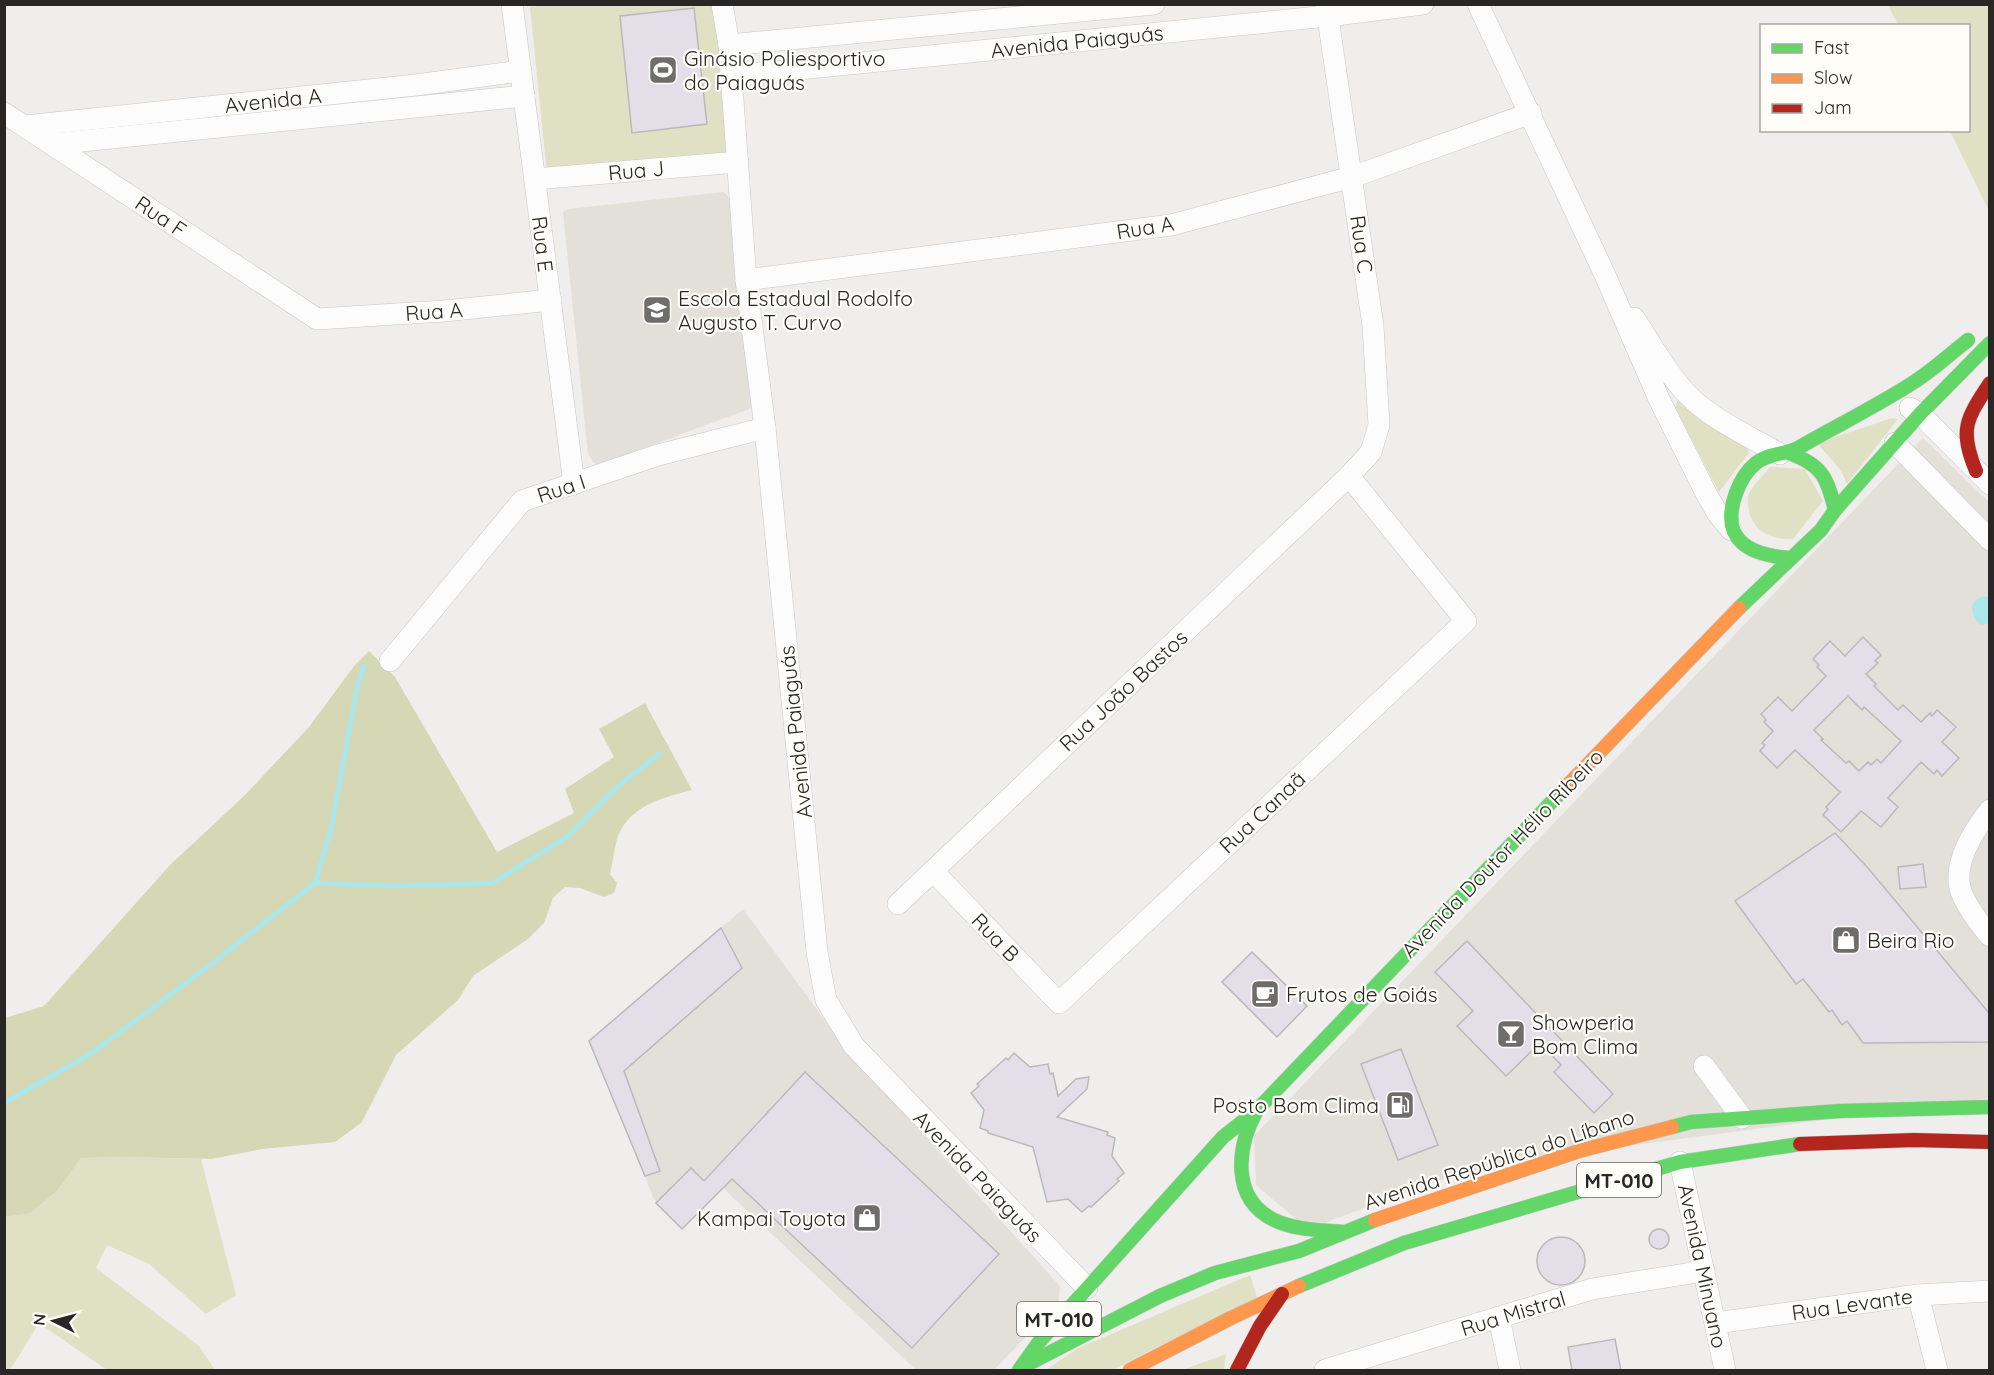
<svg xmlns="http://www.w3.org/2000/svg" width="1994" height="1375" viewBox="0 0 1994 1375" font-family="Quicksand,sans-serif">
<rect width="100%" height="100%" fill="#efeeec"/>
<!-- built -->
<g fill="#e3e0da">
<polygon points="724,192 730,199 752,408 598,465 593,462 588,454 563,212 568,209"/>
<polygon points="1923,438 1989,502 1989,1098 1515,1161 1432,1182 1325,1223 1297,1220 1256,1185 1254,1136"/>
<polygon points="743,909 846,1049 1060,1286 1058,1303 994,1370 916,1370 723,1188 682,1229 656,1204 589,1041"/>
</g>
<!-- green -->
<g fill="#e0e1c4">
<polygon points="549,4 714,5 729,157 547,174 530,7"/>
<polygon points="1888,5 1989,5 1989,211 1950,131 1968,130 1968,26 1898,25"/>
<polygon points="1678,400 1683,400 1726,435 1747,448 1749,453 1719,492 1675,407"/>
<path d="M1892 418 1898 419 1847 484C1841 466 1828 457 1817 443Z"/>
<path d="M1770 467 1805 469 1823 501 1793 539C1773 540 1755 533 1749 512 1748 506 1747 498 1749 493 1754 484 1764 475 1770 467Z"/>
<polygon points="121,1157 201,1159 236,1295 206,1314 149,1264 107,1245 96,1268 199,1346 215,1370 107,1370 39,1323 10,1370 5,1370 5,1217 31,1213 58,1190 81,1158"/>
<polygon points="1250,1275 1258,1300 1153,1349 1113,1370 1046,1370 1078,1348"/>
<polygon points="1226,1354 1224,1370 1182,1370"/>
</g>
<!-- forest -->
<path fill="#d6d7b4" d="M369 651 395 677 497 852 574 813 565 789 614 757 599 729 645 703 692 790C662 798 631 805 618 836 614 848 613 862 610 874L617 883 614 893 604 897 580 888 565 887 553 898 544 923 528 939 473 976 458 1000 396 1055 362 1122 335 1142 262 1149 211 1159 121 1157 81 1158 58 1190 31 1213 5 1217V1018L44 1006 170 865 244 796 309 727 354 666Z"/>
<!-- water -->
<polygon fill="#abe6ea" points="1983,596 1988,597 1989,600 1989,623 1981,625 1974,618 1972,606 1976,600"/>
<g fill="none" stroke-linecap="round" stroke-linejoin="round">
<!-- stream -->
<g stroke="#abe6ea" stroke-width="5">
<polyline points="315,883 331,829 357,688 364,666"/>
<polyline points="4,1103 92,1053 206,968 315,883 396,886 492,883 567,837 617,787 659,754"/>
</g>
</g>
<!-- building -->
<g fill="#e3dee8" stroke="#bab9b9" stroke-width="1.5" fill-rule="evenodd">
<polygon points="694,8 707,124 632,133 620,16"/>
<path d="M1863 637 1881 655 1875 661 1878 663 1866 674 1876 684 1874 686 1898 710 1903 705 1921 722 1930 713 1932 716 1937 710 1956 727 1942 742 1959 758 1942 776 1937 770 1934 774 1921 762 1888 798 1898 807 1881 827 1861 811 1841 832 1823 815 1828 809 1826 807 1840 792 1795 750 1777 768 1760 751 1765 745 1762 743 1773 731 1764 722 1766 720 1761 714 1778 697 1792 711 1826 676 1817 667 1819 665 1813 659 1830 641 1845 656ZM1848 696 1862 710 1864 707 1901 741 1881 763 1877 759 1871 765 1868 762 1859 771 1849 761 1846 763 1821 740 1823 739 1814 730Z"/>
<polygon points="1835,833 1868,868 1989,1013 1989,1042 1863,1043 1847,1021 1842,1025 1832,1010 1829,1012 1803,979 1796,984 1735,901"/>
<polygon points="1923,864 1926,887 1900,889 1898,867"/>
<polygon points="721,928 742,968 624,1071 660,1171 645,1176 589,1041"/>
<polygon points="1467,941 1613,1094 1594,1113 1554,1072 1561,1065 1540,1043 1506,1076 1457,1026 1473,1011 1435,972"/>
<polygon points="1252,952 1307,1006 1277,1037 1222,982"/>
<polygon points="1401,1049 1438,1145 1398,1160 1361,1064"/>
<polygon points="1014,1053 1030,1067 1048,1064 1050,1074 1053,1073 1058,1096 1076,1079 1089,1077 1087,1089 1057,1117 1108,1132 1107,1135 1115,1138 1112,1156 1124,1173 1117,1179 1119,1181 1091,1207 1089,1206 1082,1212 1068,1199 1047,1202 1033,1147 988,1133 988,1131 980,1128 984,1110 971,1093 979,1086 977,1084 1006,1058 1008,1060"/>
<polygon points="805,1072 999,1254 912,1348 732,1179 682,1229 656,1203 691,1168 704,1181"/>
<circle cx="1659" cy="1239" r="10"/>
<circle cx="1561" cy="1261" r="24"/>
<polygon points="1615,1339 1621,1371 1572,1371 1568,1347"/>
</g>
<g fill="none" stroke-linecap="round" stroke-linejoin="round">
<!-- street casing -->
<g stroke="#c7c7c6" stroke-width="22">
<g id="street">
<polyline points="512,4 574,484"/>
<polyline points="722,4 729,45 746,280 765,428 817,952 826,1000 854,1046 1087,1288"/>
<polyline points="1478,4 1605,275 1659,399 1707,495 1718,514 1731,530"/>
<polyline points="729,45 1154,4"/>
<polyline points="730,76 1328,16 1423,4"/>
<polyline points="4,113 317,319 444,311 551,300"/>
<polyline points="25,126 416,85 521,71"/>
<polyline points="53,144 524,96"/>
<polyline points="535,179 738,162"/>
<polyline points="746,280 1171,225 1352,177 1531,113"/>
<path d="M1634 318C1651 343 1666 372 1687 394 1712 420 1749 436 1780 454"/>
<polyline points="1910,408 1920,414 1990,484"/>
<polyline points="1895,443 1990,540"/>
<polyline points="390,661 522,501 658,455 765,428"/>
<path d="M1990 810C1974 830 1954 861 1960 888 1962 900 1981 926 1990 936"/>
<polyline points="933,871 1059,1003 1466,621 1349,476"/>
<polyline points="898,904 1349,476 1371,452 1379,425 1373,326 1326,4"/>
<polyline points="1704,1066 1742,1118"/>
<polyline points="1680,1162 1725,1370"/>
<polyline points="1918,1295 1937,1370"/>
<polyline points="1499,1318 1510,1370"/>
<polyline points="1716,1323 1918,1295 1990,1291"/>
<polyline points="1325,1370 1592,1289 1704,1271"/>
</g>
</g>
<!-- fast casing -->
<g stroke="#c7c7c6" stroke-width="15">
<g id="fast">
<path d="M1789 453C1822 465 1827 477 1835 510"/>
<path d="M1790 558C1749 555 1719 540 1736 493 1740 482 1746 471 1756 463 1768 453 1785 455 1798 448 1836 426 1877 406 1914 382 1933 370 1950 354 1968 340"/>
<polyline points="1739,608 1821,530 1835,510 1920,414 1990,343"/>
<path d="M1257 1110C1237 1146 1230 1198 1274 1220 1295 1230 1321 1230 1343 1232"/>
<polyline points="1672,1127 1691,1122 1840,1111 1990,1107"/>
<polyline points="1299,1286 1404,1243 1680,1162 1800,1144"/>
<polyline points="1026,1365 1160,1296 1215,1273 1299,1251 1375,1220"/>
<polyline points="1019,1370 1039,1342 1223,1137 1257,1110 1565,788"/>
</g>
</g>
<!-- slow casing -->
<g stroke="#c7c7c6" stroke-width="15">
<g id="slow">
<polyline points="1565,788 1739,608"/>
<polyline points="1375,1220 1579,1151 1672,1127"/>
<polyline points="1130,1370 1231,1318 1299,1286"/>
</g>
</g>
<!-- jam casing -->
<g stroke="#c7c7c6" stroke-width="15">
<g id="jam">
<path d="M1976 471C1959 430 1966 419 1990 383"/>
<polyline points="1800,1144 1914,1140 1990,1142"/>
<polyline points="1237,1370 1260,1326 1282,1294"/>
</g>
</g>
<!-- street -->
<use href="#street" stroke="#fdfcfc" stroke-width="21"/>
<!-- fast -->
<use href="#fast" stroke="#63d668" stroke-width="14"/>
<!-- slow -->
<use href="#slow" stroke="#ff974d" stroke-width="14"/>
<!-- jam -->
<use href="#jam" stroke="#b3261e" stroke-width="14"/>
</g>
<!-- icons -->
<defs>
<g id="stadium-square" transform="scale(1.5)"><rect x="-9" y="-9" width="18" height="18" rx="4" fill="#6e6d6b" stroke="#fefdf8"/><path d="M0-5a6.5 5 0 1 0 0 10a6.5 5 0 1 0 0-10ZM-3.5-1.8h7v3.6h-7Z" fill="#fff"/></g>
<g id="school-square" transform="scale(1.5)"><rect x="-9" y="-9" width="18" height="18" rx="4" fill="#6e6d6b" stroke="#fefdf8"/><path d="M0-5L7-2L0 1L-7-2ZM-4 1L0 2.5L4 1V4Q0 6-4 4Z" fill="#fff"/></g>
<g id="shop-square" transform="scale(1.5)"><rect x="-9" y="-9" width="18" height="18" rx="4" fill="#6e6d6b" stroke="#fefdf8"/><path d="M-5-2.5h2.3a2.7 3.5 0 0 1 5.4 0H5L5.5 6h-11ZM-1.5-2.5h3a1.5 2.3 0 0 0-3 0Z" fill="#fff"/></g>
<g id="cafe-square" transform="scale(1.5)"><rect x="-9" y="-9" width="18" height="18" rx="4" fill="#6e6d6b" stroke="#fefdf8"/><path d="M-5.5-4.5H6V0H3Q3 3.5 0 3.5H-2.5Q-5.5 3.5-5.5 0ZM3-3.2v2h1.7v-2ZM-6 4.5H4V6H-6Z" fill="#fff"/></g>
<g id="bar-square" transform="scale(1.5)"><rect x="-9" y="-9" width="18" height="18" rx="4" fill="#6e6d6b" stroke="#fefdf8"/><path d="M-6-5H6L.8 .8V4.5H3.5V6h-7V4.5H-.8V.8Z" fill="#fff"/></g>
<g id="fuel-square" transform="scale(1.5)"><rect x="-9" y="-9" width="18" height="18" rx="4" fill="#6e6d6b" stroke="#fefdf8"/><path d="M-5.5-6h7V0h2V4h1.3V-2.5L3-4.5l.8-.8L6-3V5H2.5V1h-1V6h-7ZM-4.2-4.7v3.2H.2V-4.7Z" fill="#fff"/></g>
</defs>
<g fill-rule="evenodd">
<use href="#stadium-square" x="663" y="70"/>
<use href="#school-square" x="657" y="310"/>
<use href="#shop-square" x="1846" y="940"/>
<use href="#cafe-square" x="1265" y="994"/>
<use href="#bar-square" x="1511" y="1034"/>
<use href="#fuel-square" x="1400" y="1105"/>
<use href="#shop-square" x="867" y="1218"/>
</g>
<g text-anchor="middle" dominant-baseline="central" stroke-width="4.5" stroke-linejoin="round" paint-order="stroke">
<!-- shield labels -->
<g fill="#fefdf8" stroke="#686765" stroke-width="1.5">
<rect x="1577" y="1163" width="84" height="34" rx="4.5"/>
<rect x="1017" y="1302" width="84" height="34" rx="4.5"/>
</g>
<g font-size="20" font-weight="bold" fill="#282726">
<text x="1619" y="1180">MT-010</text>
<text x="1059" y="1319">MT-010</text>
</g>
<!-- street labels -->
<g font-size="21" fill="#282726" stroke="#fefdf8">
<text transform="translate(1077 41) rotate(-6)">Avenida Paiaguás</text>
<text transform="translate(273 100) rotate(-6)">Avenida A</text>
<text transform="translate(636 170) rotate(-5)">Rua J</text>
<text transform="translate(161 216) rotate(34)">Rua F</text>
<text transform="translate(1145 227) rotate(-9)">Rua A</text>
<text transform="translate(543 244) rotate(83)">Rua E</text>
<text transform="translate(1362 244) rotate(82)">Rua C</text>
<text transform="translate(434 311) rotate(-4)">Rua A</text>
<text transform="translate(561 488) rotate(-18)">Rua I</text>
<text transform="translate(1123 690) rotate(-43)">Rua João Bastos</text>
<text transform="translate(795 732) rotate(-96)">Avenida Paiaguás</text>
<text transform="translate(1262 812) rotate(-43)">Rua Canaã</text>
<text transform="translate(1502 853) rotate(-46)">Avenida Doutor Hélio Ribeiro</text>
<text transform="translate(996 937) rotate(46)">Rua B</text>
<text transform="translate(1499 1159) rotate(-18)">Avenida República do Líbano</text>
<text transform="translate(978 1176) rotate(46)">Avenida Paiaguás</text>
<text transform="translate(1703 1266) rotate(78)">Avenida Minuano</text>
<text transform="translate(1852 1304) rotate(-8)">Rua Levante</text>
<text transform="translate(1513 1313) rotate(-17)">Rua Mistral</text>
</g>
<!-- poi labels -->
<g font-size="21" fill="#282726" stroke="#fefdf8" text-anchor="start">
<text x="684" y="58">Ginásio Poliesportivo<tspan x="684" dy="24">do Paiaguás</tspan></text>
<text x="678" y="298">Escola Estadual Rodolfo<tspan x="678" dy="24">Augusto T. Curvo</tspan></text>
<text x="1867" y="940">Beira Rio</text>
<text x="1286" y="994">Frutos de Goiás</text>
<text x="1532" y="1022">Showperia<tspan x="1532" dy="24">Bom Clima</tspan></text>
<text x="1379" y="1105" text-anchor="end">Posto Bom Clima</text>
<text x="846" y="1218" text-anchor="end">Kampai Toyota</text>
</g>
</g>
<!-- border -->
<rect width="1994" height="1375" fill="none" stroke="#282726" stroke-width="12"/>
<!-- legend -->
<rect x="1760" y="24" width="210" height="108" fill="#fefdf8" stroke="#a8a7a4" stroke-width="1.5"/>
<rect x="1772" y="44" width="30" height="9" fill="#63d668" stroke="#a8a7a4" stroke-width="1.5"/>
<text x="1814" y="54" font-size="18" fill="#282726">Fast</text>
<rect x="1772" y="74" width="30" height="9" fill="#ff974d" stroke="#a8a7a4" stroke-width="1.5"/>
<text x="1814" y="84" font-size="18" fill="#282726">Slow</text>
<rect x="1772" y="104" width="30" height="9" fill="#b3261e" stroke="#a8a7a4" stroke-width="1.5"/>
<text x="1814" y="114" font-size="18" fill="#282726">Jam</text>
<!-- north arrow -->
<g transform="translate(54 1321) rotate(276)" stroke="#fefdf8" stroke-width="4.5" paint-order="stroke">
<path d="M0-4.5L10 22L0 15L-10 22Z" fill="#282726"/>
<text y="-9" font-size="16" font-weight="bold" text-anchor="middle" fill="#282726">N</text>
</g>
</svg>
